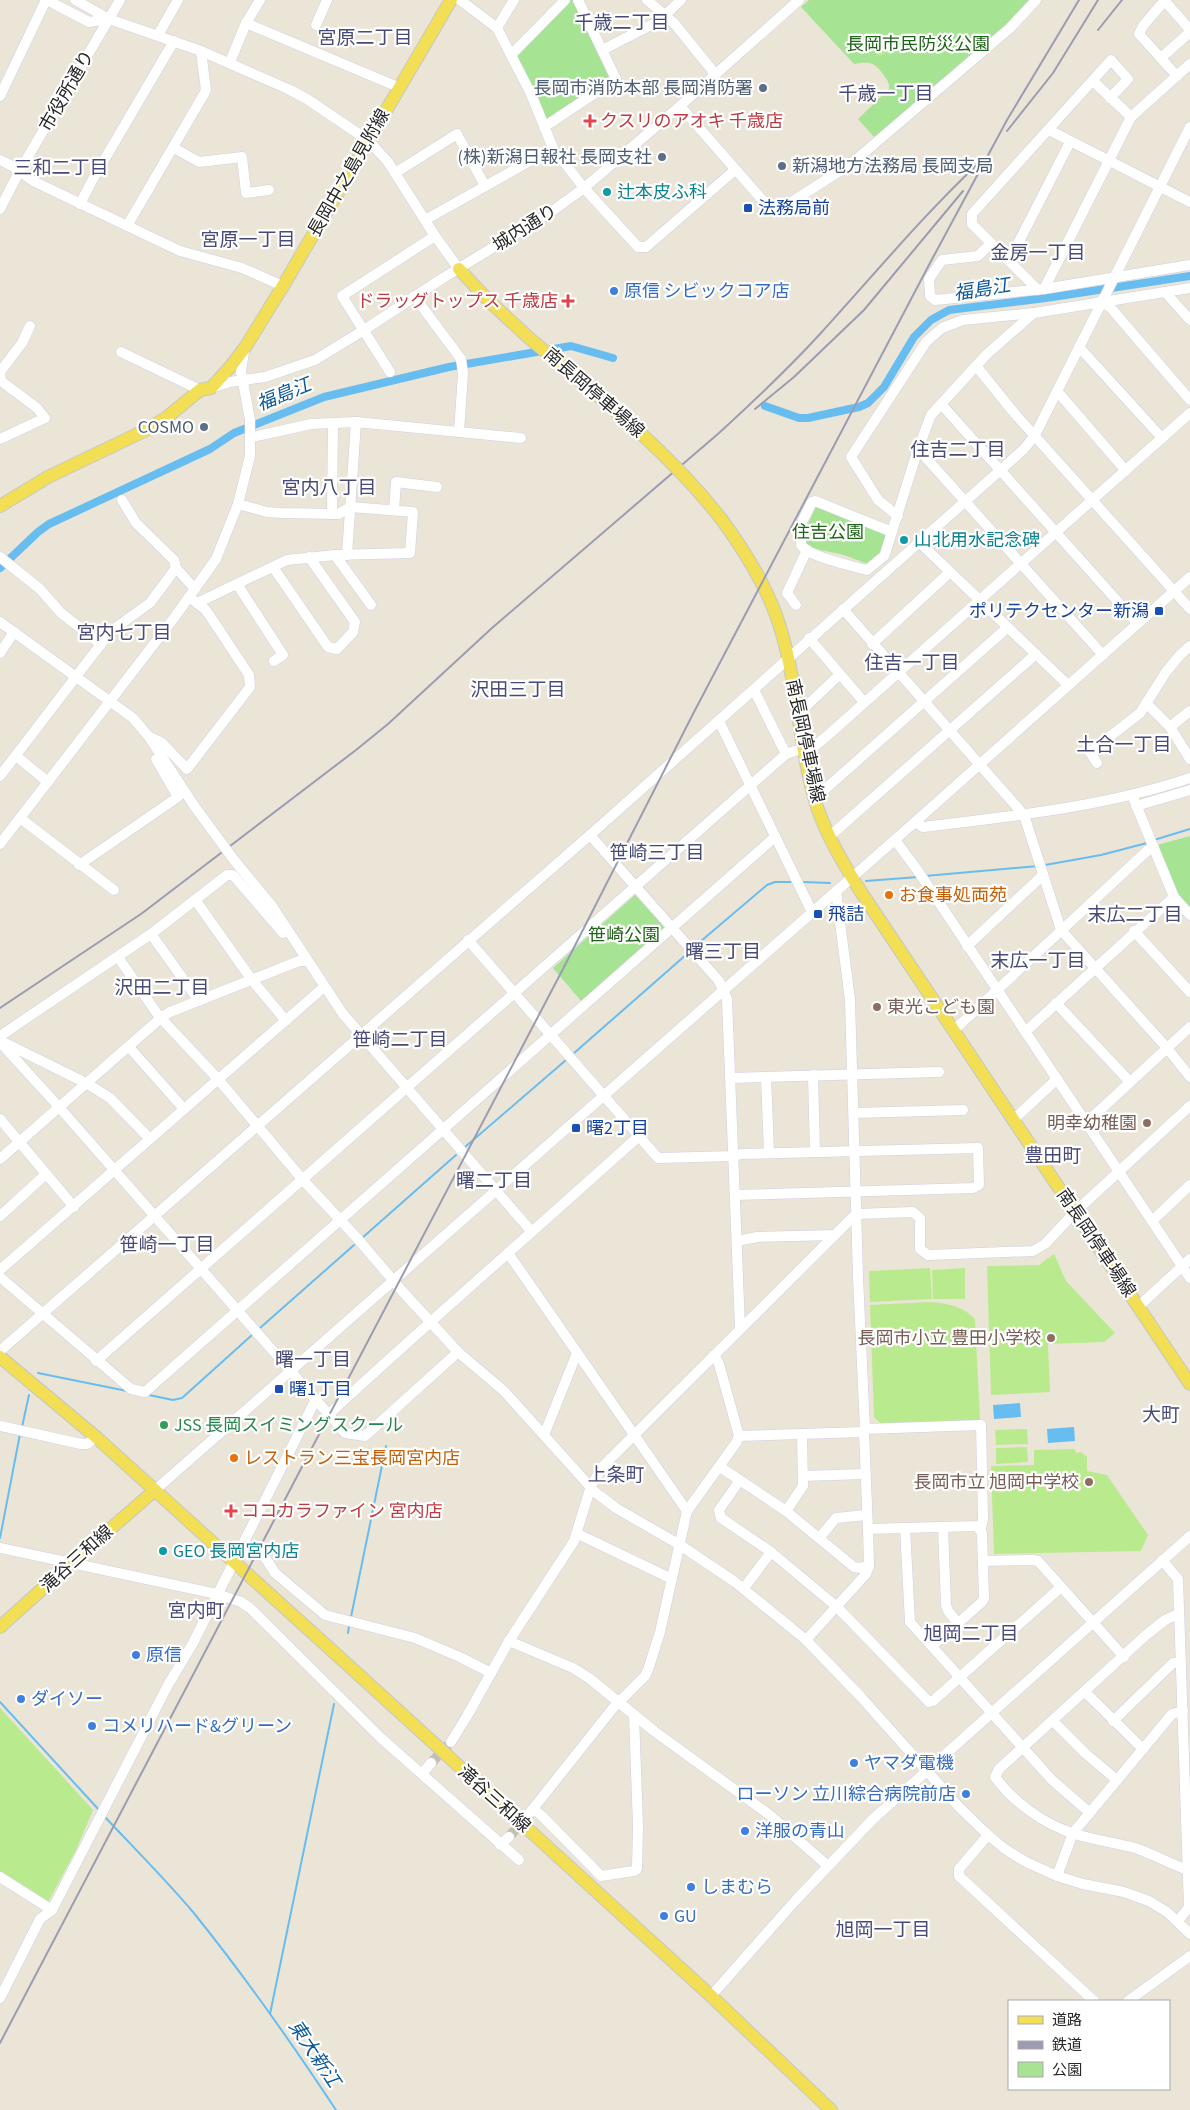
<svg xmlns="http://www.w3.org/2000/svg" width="1190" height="2110" viewBox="0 0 1190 2110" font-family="'Source Sans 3','Noto Sans JP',sans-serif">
<rect width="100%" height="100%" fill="#ebe5d8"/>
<!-- green -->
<g fill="#a6e393">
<polygon points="569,0 574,0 610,79 546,121 516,53"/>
<path d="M809 0H1033L1017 18 875 138 858 119 889 89C890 82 886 79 883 74 874 61 868 62 854 64L801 7Z"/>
<path d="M816 507 887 535 882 552 868 564C859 561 849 556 840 554 828 551 816 551 805 543L806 528Z"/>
<polygon points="1190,836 1190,907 1178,894 1157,845"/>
<polygon points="635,895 666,929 582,1002 553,968"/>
</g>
<!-- pitch -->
<g fill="#b9eb8e">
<polygon points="887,38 893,50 878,57 872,45"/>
<polygon points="1054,1254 1066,1281 1115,1333 1104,1342 1048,1344 1050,1392 991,1395 987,1266 1039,1265"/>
<polygon points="930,1268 932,1299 870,1302 869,1271"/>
<polygon points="965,1268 965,1299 933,1299 932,1270"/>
<path d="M929 1302C948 1303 962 1306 975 1319L980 1420 881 1424 874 1417 870 1305Z"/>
<polygon points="1027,1429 1028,1444 996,1445 995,1430"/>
<polygon points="1027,1447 1028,1462 996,1464 996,1448"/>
<polygon points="1075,1449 1076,1453 1081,1452 1087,1457 1087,1471 1107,1475 1148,1535 1141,1551 994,1554 991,1466 1034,1465 1034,1450"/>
<polygon points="0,1708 93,1810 76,1850 48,1902 0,1871"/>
</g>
<!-- water -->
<g fill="#68bdf0">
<polygon points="1020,1403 1021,1417 994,1419 993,1405"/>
<polygon points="1074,1427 1075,1441 1048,1443 1047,1429"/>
</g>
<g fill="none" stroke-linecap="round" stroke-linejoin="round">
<!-- stream -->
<g stroke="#68bdf0" stroke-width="2">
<polyline points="1154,840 1190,829"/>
<polyline points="1045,865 1101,855 1147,843"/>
<polyline points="925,876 1038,866"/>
<polyline points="866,881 918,877"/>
<polyline points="803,882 830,883"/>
<polyline points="694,947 767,885 775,882 791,882"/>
<polyline points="573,1054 687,954"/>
<polyline points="465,1147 566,1060"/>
<polyline points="362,1238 456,1155"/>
<polyline points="260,1328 354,1245"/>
<polyline points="38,1373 127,1391"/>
<polyline points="149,1395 173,1400 182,1398 252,1335"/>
<polyline points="22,1427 29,1395"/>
<polyline points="0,1538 20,1434"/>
<polyline points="351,1617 386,1446"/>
<polyline points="348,1633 349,1626"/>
<polyline points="0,1702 100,1811"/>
<path d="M104 1816C134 1848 165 1879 193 1912 244 1975 291 2042 336 2110"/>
<polyline points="270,2014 334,1704"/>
</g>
<!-- canal -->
<g stroke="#68bdf0" stroke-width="8">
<polyline points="765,406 799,418 808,418 859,407 868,403 884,387 914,337 931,320 949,310 1046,298 1190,276"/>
<polyline points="0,568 38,532 49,524 210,449 234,433 324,397 449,367 571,346 613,358"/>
</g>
<!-- minor-tunnel -->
<g stroke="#c4bfb5" stroke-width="10" stroke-dasharray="10 5" stroke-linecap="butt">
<polyline points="431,1763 451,1742"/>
<polyline points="509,1837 526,1817"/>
</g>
<!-- minor casing -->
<g stroke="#cecfe1" stroke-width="11">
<g id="minor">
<polyline points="47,0 89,22 109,19"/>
<polyline points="75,0 109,19 201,51 288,89 307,99 369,141 388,162 435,236 459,269"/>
<polyline points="460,0 497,28 531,94 553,148 584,188 638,247 646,247 735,170"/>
<polyline points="647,0 674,23 716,75"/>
<polyline points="1165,0 1143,26 1139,34 1177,76"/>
<polyline points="1165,1 1190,30"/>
<polyline points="246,23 398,87"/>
<polyline points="316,25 327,0"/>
<polyline points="497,28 514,0"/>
<polyline points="158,35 178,0"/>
<polyline points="602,50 659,21 681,0"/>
<polyline points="512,54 565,0"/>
<polyline points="1161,58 1190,32"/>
<polyline points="230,62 246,23 260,0"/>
<polyline points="1093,81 1131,117"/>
<polyline points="0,96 46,0"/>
<polyline points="680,106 765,203 774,209 784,207 852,163 1010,28 1036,0"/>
<polyline points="544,127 616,79 578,0"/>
<polyline points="1049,130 1190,202"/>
<polyline points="174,148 199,162 242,157 246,193 269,190"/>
<polyline points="0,160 12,166 33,181 180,251 242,268 283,286"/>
<polyline points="395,173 457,134 485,186"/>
<polyline points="80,204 93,179 174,41"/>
<polyline points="0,209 19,172 120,0"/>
<polyline points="425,220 553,148"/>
<polyline points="127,226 204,94 206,90 201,51"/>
<polyline points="991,243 978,256 942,260 929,279 930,296 935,300 1044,289 1190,265"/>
<polyline points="1009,261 1070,142"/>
<polyline points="1044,289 1131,117 1190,64"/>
<polyline points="1038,290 972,224 972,214 1111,60 1128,79 1110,98"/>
<polyline points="1165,292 1190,320"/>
<polyline points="414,296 461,359 463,373 459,432"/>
<polyline points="1101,301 1110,307 1190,400"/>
<polyline points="1079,347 1162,438"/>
<polyline points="121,352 200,390"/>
<polyline points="977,367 1015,414 1190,609"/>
<polyline points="390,372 342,296 435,236"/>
<polyline points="211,388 230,382 265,377 315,360 364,330 443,278 551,212 584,188 680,106 799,0"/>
<polyline points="1057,391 1126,471"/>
<polyline points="941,404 1137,623"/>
<polyline points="252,437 311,424 356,422 521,438"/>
<polyline points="0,439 45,418 37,408 1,381 0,372 22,343 30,326"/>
<polyline points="918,449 1103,655"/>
<polyline points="122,500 136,523 174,560 176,568 195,589"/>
<polyline points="394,510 396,482 437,487"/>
<polyline points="332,514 333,423"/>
<polyline points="898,516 878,500 851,457 926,342 942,328 963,320 1034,313 1190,288"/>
<path d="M892 532 815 501 812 502 802 522 801 545C809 557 852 566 867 570L884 556 885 554 918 449 931 415 987 354 1034 313"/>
<polyline points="919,542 1068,685"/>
<polyline points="335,555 371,605"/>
<polyline points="347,555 356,422"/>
<polyline points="0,557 40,589 61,613 101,644"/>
<polyline points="273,567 328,647 337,649 353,632 355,622 309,557"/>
<polyline points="237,584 283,655 274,661"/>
<polyline points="197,603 287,560 335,555 410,553 413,512 351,507 338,514 281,513 267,512 238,504"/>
<polyline points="796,605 787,593 807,550"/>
<polyline points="843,609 1024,815 1061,930 1167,1048 1190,1077"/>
<polyline points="0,622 133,718 149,737 195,807"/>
<polyline points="809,638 864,702"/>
<polyline points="872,644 950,572"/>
<polyline points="0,653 14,632"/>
<polyline points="754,690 786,754"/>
<polyline points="1146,703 1170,727 1190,759"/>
<polyline points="798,714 839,675"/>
<polyline points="719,721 812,912"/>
<polyline points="1170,727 1190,711"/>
<polyline points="150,737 161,742 187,769 250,687 249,675 214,622 205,609 193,600"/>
<polyline points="16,756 48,782"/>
<polyline points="1097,763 1090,752 1140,713 1166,672 1180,655 1190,646"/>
<polyline points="0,776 111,631 150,603 176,568"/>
<polyline points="1132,795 1174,897 1190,915"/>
<polyline points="814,799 1007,628"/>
<polyline points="1136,806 1190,790"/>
<polyline points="20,818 114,890"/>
<path d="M915 822 923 827C1013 816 1104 807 1190 778"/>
<polyline points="590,835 719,981 727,999 740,1328"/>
<polyline points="830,836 1036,654"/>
<polyline points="895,840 918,871 1190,1278"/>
<polyline points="0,844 174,618 216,559 238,504 250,456 250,420 241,371 244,352"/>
<polyline points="234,860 272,906 343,1014 532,1232"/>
<polyline points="79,865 178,797 156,759"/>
<polyline points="836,891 850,1000 858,1277 865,1429 981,1425 983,1519 981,1528"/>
<polyline points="196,901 252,980 286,1021"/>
<polyline points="1134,931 1190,992"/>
<polyline points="151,934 199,1001"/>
<polyline points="468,940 658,1158 734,1156 741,1154 978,1148 979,1185 973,1188 735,1195"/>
<polyline points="967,946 1042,876"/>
<polyline points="118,957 158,1015 218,1079 303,1180 357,1238 403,1292 458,1352 504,1391 595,1492 616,1508 680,1545 735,1582 806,1640 861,1697 959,1807 988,1835 1005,1849 1026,1862 1057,1876 1083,1884 1124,1892 1149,1901 1167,1912 1190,1934"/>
<polyline points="1056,1003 1130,1082"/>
<polyline points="954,1030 1148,850 1154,848"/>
<polyline points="1025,1032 1174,897"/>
<polyline points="0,1036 151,934 227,875 233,875 283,933"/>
<polyline points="0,1042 59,1107 345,1433 365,1436 458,1352"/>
<polyline points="5,1043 86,1083 110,1098 150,1139"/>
<polyline points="129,1047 184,1109"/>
<polyline points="813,1075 815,1152"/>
<polyline points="766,1077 769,1153"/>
<polyline points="731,1078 939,1072"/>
<polyline points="854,1113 963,1110"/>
<polyline points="0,1119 74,1207"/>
<polyline points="1014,1119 1057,1079"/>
<polyline points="1086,1123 1190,1027"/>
<polyline points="0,1159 162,1017 170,1012 299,961 307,961"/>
<polyline points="0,1216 46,1174"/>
<polyline points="1152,1221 1190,1185"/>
<polyline points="737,1241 757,1237 835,1235"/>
<polyline points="508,1253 687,1511"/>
<polyline points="0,1270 324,987"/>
<polyline points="0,1277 131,1389 145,1392 775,837"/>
<polyline points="1139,1306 1190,1259"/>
<polyline points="0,1351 590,835 1024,449 1035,435 1190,127"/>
<polyline points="96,1361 786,754 798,750 811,749 827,736 1190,413"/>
<path d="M329 1414C431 1320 536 1229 639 1136"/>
<polyline points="0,1426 81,1444 87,1444 96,1437"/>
<polyline points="544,1435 577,1353"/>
<polyline points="739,1436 864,1432 868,1529"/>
<polyline points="720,1467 786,1511 854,1567 860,1568 869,1566"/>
<polyline points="803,1476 865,1474"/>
<polyline points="740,1480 719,1510 721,1518 771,1552 837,1607 929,1702 933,1701 1061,1587"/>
<polyline points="154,1491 915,822 1190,577"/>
<polyline points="786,1511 803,1486 802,1434"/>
<polyline points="943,1527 946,1605 948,1611 958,1623"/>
<polyline points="905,1528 910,1622 1052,1780 1090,1813"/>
<polyline points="578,1534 672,1579"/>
<polyline points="820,1537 836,1518 866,1515"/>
<polyline points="241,1545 263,1554 275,1573 325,1615 415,1638 462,1658 491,1673"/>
<polyline points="0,1548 217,1594 241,1602 250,1608 381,1738 519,1860"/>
<polyline points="1162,1560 1178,1579 1189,1907 1178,1921"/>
<polyline points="984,1561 1033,1560 1038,1561 1124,1657"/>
<polyline points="744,1588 771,1552"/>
<path d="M1178 1614 1165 1620 1145 1636 999 1769 995 1777C1013 1802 1045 1825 1075 1834 1095 1840 1115 1843 1135 1848 1153 1854 1170 1864 1188 1870"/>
<polyline points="806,1640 866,1574 869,1566 868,1529 977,1526 982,1533 984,1598 982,1602 932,1646"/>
<polyline points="509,1641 573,1668 589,1678 654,1731 771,1816 828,1866"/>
<polyline points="1085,1692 1143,1749"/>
<polyline points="1053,1721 1086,1754 1117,1780"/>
<polyline points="1113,1721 1173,1663 1181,1663"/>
<polyline points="451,1742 467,1716 509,1641 574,1541 591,1486 603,1466 856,1214 913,1212 920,1218 920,1249 928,1255 1033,1251 1045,1244 1075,1212 1190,1106"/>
<polyline points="422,1774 431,1763"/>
<polyline points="533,1809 541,1815 601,1876 634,1871 637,1869 638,1826 634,1715"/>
<polyline points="528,1815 613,1708 645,1676 648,1670 660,1632 687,1511 736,1443 739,1436 719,1364 714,1355"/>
<polyline points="988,1835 959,1869 959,1876 1094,2001"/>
<polyline points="500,1845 509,1837"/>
<polyline points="1057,1876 1073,1833 1172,1714 1183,1711"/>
<polyline points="0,1877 52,1910"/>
<polyline points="711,1996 795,1901 873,1819 1190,1536"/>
<polyline points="0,1998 40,1919 52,1910 168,1685 193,1643 316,1399"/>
<polyline points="1128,2001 1190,1956"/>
</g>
</g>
<!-- major casing -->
<g stroke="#c7c7c7" stroke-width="14">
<g id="major">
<polyline points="459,269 489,301 528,337"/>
<polyline points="0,506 48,477 146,430 166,418 200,390 211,388 231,366 246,346 283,286 451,0"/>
<path d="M722 520C744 550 763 580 776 615 797 673 797 737 814 797 823 830 843 863 861 892L1190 1384"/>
<polyline points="0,1357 96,1437 359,1675 711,1996 831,2110"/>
<polyline points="0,1627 71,1563 154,1491"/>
</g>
</g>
<!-- minor -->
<use href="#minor" stroke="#fff" stroke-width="10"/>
<!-- major -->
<use href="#major" stroke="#f2df56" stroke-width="12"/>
<!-- rail -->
<g stroke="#9b9cb2" stroke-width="2">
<polyline points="1098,30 1122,0"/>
<polyline points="1007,131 1053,73 1098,0"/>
<polyline points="755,409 794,377 864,310 963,191"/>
<path d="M0 1008 141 914 356 750 388 724 492 628 719 433C754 401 788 369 820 334 873 276 923 215 981 161"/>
<polyline points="0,2043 563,969 694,712 930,263 1007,120 1079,0"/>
</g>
<!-- minor-bridge casing -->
<g stroke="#cecfe1" stroke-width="11" stroke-linecap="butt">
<polyline id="minor-bridge" points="195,807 234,860"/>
</g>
<!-- major-bridge casing -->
<g stroke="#c7c7c7" stroke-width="14" stroke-linecap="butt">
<path id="major-bridge" d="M528 337C596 395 667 449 722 520"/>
</g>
<!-- minor-bridge -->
<use href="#minor-bridge" stroke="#fff" stroke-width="10"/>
<!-- major-bridge -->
<use href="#major-bridge" stroke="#f2df56" stroke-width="12"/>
</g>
<!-- markers -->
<g fill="#5c6f8a" stroke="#fff" stroke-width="2">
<circle cx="763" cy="88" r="5"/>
<circle cx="662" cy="157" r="5"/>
<circle cx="782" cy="166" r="5"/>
<circle cx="204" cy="427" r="5"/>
</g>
<g fill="#e0444e" stroke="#fff" stroke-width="2">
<path d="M587.5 113.5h5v5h5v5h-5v5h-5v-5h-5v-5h5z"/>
<path d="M565.5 293.5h5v5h5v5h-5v5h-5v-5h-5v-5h5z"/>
<path d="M228.5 1503.5h5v5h5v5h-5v5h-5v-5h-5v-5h5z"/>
</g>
<g fill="#0f9aa8" stroke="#fff" stroke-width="2">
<circle cx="607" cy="192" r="5"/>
<circle cx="904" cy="540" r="5"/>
<circle cx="163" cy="1551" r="5"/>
</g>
<g fill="#1a4fb4" stroke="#fff" stroke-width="2">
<rect x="743" y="203" width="10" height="10" rx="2.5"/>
<rect x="1154" y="606" width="10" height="10" rx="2.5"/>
<rect x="813" y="909" width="10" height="10" rx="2.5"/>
<rect x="571" y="1123" width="10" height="10" rx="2.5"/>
<rect x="274" y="1384" width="10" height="10" rx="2.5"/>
</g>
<g fill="#3f7fe0" stroke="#fff" stroke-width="2">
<circle cx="614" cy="291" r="5"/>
<circle cx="136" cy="1655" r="5"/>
<circle cx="21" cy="1699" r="5"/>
<circle cx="92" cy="1726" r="5"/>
<circle cx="854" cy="1763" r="5"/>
<circle cx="966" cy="1794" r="5"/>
<circle cx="745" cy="1831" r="5"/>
<circle cx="691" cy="1887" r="5"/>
<circle cx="664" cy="1916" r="5"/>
</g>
<g fill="#e8710a" stroke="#fff" stroke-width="2">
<circle cx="889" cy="895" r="5"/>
<circle cx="234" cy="1458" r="5"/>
</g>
<g fill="#8d6e63" stroke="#fff" stroke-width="2">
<circle cx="877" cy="1007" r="5"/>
<circle cx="1147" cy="1123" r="5"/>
<circle cx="1051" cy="1338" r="5"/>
<circle cx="1089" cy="1482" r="5"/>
</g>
<circle fill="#2e9e5b" stroke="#fff" stroke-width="2" cx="164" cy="1425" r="5"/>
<g text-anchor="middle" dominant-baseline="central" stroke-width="4.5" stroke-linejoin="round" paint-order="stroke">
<!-- park labels -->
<g font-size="18" fill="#1f6418" stroke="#fff">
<text x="918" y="44">長岡市民防災公園</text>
<text x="828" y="532">住吉公園</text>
<text x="624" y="935">笹崎公園</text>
</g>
<!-- service labels -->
<g font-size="18" fill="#4e5e75" stroke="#fff" text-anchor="end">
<text x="753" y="88">長岡市消防本部 長岡消防署</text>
<text x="652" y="157">(株)新潟日報社 長岡支社</text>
<text x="792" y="166" text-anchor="start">新潟地方法務局 長岡支局</text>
<text x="194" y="427">COSMO</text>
</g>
<!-- street labels -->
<g font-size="18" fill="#272727" stroke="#fff">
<text transform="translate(67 91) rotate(-60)">市役所通り</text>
<text transform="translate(349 173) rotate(-60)">長岡中之島見附線</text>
<text transform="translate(525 228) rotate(-32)">城内通り</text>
<text transform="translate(594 393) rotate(41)">南長岡停車場線</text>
<text transform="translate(805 741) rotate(78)">南長岡停車場線</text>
<text transform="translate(1096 1243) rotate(56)">南長岡停車場線</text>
<text transform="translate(77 1559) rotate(-42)">滝谷三和線</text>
<text transform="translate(494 1799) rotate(42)">滝谷三和線</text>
</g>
<!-- health labels -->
<g font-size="18" fill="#be3a42" stroke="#fff" text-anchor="start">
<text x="600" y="121">クスリのアオキ 千歳店</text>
<text x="558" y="301" text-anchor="end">ドラッグトップス 千歳店</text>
<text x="241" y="1511">ココカラファイン 宮内店</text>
</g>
<!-- culture labels -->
<g font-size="18" fill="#0d838f" stroke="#fff" text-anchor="start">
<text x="617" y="192">辻本皮ふ科</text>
<text x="914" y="540">山北用水記念碑</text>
<text x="173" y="1551">GEO 長岡宮内店</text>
</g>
<!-- transit labels -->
<g font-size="18" fill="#164399" stroke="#fff" text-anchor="start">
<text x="758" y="208">法務局前</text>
<text x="1149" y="611" text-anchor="end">ポリテクセンター新潟</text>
<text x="828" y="914">飛詰</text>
<text x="586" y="1128">曙2丁目</text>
<text x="289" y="1389">曙1丁目</text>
</g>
<!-- shop labels -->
<g font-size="18" fill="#366cbe" stroke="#fff" text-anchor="start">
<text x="624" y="291">原信 シビックコア店</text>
<text x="146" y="1655">原信</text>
<text x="31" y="1699">ダイソー</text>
<text x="102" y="1726">コメリハード&amp;グリーン</text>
<text x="864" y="1763">ヤマダ電機</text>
<text x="956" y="1794" text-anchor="end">ローソン 立川綜合病院前店</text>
<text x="755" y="1831">洋服の青山</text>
<text x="701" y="1887">しまむら</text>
<text x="674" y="1916">GU</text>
</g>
<!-- food labels -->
<g font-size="18" fill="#c56008" stroke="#fff" text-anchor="start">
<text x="899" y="895">お食事処両苑</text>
<text x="244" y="1458">レストラン三宝長岡宮内店</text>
</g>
<!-- education labels -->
<g font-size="18" fill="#785e54" stroke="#fff" text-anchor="end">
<text x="887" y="1007" text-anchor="start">東光こども園</text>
<text x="1137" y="1123">明幸幼稚園</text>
<text x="1041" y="1338">長岡市小立 豊田小学校</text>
<text x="1079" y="1482">長岡市立 旭岡中学校</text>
</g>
<!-- leisure labels -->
<g font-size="18" fill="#27864d" stroke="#fff" text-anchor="start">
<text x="174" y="1425">JSS 長岡スイミングスクール</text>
</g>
<!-- neighbourhood labels -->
<g font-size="19" fill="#484b78" stroke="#fff">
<text x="622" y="23">千歳二丁目</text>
<text x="365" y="38">宮原二丁目</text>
<text x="886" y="94">千歳一丁目</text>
<text x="61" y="168">三和二丁目</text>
<text x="248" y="240">宮原一丁目</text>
<text x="1038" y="253">金房一丁目</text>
<text x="958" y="450">住吉二丁目</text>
<text x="329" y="488">宮内八丁目</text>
<text x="124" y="633">宮内七丁目</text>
<text x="912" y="663">住吉一丁目</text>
<text x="518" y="690">沢田三丁目</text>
<text x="1124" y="745">土合一丁目</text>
<text x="657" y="853">笹崎三丁目</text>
<text x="1135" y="915">末広二丁目</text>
<text x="723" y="952">曙三丁目</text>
<text x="1038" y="961">末広一丁目</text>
<text x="162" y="988">沢田二丁目</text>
<text x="400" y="1040">笹崎二丁目</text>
<text x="1053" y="1156">豊田町</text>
<text x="494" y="1181">曙二丁目</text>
<text x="167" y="1245">笹崎一丁目</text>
<text x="313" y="1360">曙一丁目</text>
<text x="1161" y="1415">大町</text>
<text x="616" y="1475">上条町</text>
<text x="196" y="1611">宮内町</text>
<text x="971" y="1634">旭岡二丁目</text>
<text x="883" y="1930">旭岡一丁目</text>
</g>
<!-- water labels -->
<g font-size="19" font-style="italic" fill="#0b5898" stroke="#fff">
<text transform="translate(982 290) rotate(-9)">福島江</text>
<text transform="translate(284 395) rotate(-22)">福島江</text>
<text transform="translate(314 2054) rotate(56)">東大新江</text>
</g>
</g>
<!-- legend -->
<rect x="1008" y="2000" width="162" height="90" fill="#ffffff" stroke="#a9a9a9"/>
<rect x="1018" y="2016" width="25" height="8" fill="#f2df56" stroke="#a9a9a9"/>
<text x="1052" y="2025" font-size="15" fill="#272727">道路</text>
<rect x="1018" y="2041" width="25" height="8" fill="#9b9cb2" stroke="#a9a9a9"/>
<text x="1052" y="2050" font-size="15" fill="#272727">鉄道</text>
<rect x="1018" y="2062" width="25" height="15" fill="#a6e393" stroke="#a9a9a9"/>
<text x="1052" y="2075" font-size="15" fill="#272727">公園</text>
</svg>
